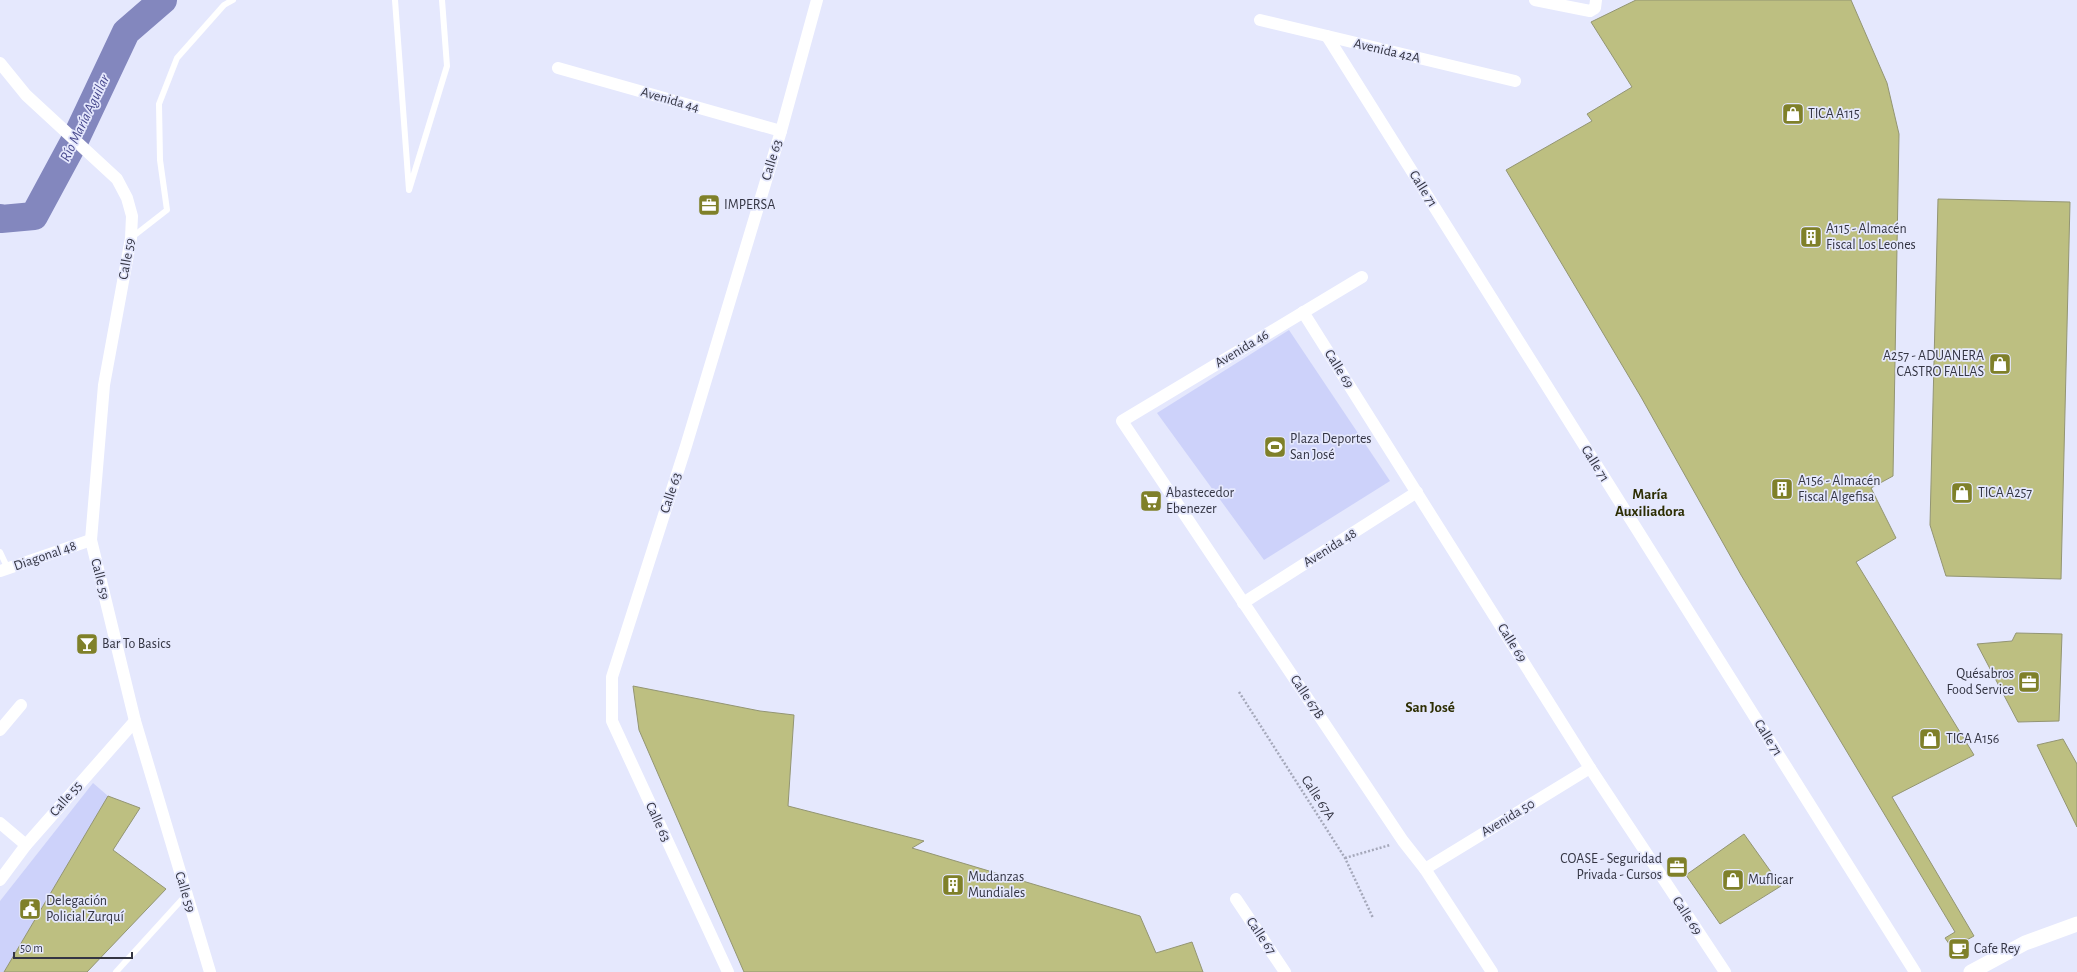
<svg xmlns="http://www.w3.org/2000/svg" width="2077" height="972" viewBox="0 0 2077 972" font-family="'Alegreya Sans',sans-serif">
<rect width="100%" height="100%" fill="#e5e8fd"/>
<!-- green -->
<g fill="#cdd2fa">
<polygon points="1289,330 1390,481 1264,560 1157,413"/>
<polygon points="93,783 108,796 4,972 0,972 0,901"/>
</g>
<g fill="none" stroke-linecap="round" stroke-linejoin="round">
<!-- river -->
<polyline stroke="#8387be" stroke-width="28" points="0,218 1,219 34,216 75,140 126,32 163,0"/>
</g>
<!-- building -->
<g fill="#bdbf81" stroke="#939573">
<polygon points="1636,0 1851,0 1887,83 1899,134 1893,476 1871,488 1896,538 1856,562 1974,755 1892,797 1974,936 1952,948 1945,938 1955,932 1741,575 1641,397 1506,170 1592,121 1587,114 1632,87 1591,22"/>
<polygon points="1938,199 2070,202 2061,579 1946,576 1930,525"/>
<polygon points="2016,633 2062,634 2059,721 2018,722 1977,644 2012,641"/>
<polygon points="633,686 760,711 794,715 788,806 924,841 912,848 1140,916 1156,953 1192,942 1203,972 744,972 639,730"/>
<polygon points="2063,739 2077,764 2077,827 2037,745"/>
<polygon points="108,796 140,808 113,850 166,889 87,972 4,972"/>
<polygon points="1744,834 1781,886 1720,924 1686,875"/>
</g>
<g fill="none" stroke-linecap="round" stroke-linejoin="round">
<!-- path -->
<g stroke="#a5a8ba" stroke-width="2.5" stroke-dasharray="2 2" stroke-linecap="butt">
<polyline points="1239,692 1345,858 1373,918"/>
<polyline points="1345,858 1390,845"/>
</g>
<!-- service -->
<g stroke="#fff" stroke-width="6">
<polyline points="395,0 409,190 447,66 442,0"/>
<polyline points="131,238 167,210 160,160 159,104 177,58 224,5 233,0"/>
<polyline points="0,552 8,569"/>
<polyline points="116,972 186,895"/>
</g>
<!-- minor -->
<g stroke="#fff" stroke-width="12">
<polyline points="1535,0 1590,11 1595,8 1596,0"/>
<polyline points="1260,20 1515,81"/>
<polyline points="1327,36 1915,972"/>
<polyline points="0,63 26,95 117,179 127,198 132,216 131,238 104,385 91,540 135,721 210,972"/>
<polyline points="558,68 781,131"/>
<polyline points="1362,277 1122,421 1403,841 1425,869 1492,972"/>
<polyline points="1303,312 1590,768 1725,972"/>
<polyline points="0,571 91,540"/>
<polyline points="1243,603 1417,492"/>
<polyline points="0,730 21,705"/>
<polyline points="0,823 26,845"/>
<polyline points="1425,869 1590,768"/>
<polyline points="0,880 26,845 135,721"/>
<polyline points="1236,899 1285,972"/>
<polyline points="728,972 612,721 612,677 686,446 781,131 817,0"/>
</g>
<!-- tertiary -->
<polyline stroke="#fff" stroke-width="15" points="1971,972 2025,943 2077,924"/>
</g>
<!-- icons -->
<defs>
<g id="shop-square" transform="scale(1.15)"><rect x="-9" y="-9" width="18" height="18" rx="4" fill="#7f8029" stroke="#e5e8fd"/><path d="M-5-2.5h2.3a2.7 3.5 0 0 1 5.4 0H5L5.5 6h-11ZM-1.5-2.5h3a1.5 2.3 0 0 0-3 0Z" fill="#fff"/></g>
<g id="office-square" transform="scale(1.15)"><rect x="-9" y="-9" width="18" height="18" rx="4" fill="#7f8029" stroke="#e5e8fd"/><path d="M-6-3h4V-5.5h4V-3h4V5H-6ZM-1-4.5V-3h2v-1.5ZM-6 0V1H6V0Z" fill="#fff"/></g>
<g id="building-square" transform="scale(1.15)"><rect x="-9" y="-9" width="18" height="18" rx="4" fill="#7f8029" stroke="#e5e8fd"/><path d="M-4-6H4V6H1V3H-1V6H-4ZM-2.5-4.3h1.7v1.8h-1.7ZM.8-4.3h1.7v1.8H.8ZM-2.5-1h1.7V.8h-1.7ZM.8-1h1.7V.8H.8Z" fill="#fff"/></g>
<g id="stadium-square" transform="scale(1.15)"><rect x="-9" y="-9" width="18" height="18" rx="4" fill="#7f8029" stroke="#e5e8fd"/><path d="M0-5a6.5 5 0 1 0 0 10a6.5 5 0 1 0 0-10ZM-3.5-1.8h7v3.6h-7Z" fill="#fff"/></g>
<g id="supermarket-square" transform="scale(1.15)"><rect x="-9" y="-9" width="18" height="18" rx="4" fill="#7f8029" stroke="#e5e8fd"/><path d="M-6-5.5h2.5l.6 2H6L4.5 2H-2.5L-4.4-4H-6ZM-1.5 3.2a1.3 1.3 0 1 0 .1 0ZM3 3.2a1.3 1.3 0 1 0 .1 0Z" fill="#fff"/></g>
<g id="bar-square" transform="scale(1.15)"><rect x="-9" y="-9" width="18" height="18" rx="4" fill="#7f8029" stroke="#e5e8fd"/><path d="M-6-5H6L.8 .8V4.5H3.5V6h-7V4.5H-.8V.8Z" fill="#fff"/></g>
<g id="civic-square" transform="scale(1.15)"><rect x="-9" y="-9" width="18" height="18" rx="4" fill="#7f8029" stroke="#e5e8fd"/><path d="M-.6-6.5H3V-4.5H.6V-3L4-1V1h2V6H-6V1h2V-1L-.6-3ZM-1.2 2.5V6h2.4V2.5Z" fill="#fff"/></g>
<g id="cafe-square" transform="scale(1.15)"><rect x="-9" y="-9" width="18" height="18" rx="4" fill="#7f8029" stroke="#e5e8fd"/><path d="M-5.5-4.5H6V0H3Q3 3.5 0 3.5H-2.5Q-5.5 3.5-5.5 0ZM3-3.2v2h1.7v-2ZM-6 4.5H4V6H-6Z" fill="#fff"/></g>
</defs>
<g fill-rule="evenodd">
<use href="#shop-square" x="1793" y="114"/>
<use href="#office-square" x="709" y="205"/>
<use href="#building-square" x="1811" y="237"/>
<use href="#shop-square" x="2000" y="364"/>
<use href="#stadium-square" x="1275" y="447"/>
<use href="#building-square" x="1782" y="489"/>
<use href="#shop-square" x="1962" y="493"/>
<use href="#supermarket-square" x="1151" y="501"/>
<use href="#bar-square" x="87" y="644"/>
<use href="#office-square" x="2029" y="682"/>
<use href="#shop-square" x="1930" y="739"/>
<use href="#office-square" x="1677" y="867"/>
<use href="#shop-square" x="1733" y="880"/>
<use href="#building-square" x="953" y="885"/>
<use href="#civic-square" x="30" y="909"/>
<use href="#cafe-square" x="1959" y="949"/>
</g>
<g text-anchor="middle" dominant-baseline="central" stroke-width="3.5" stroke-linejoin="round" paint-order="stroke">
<!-- street labels -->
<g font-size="14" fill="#343543" stroke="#e5e8fd">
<text transform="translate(1387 51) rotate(13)">Avenida 42A</text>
<text transform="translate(670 100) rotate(16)">Avenida 44</text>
<text transform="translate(772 160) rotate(-73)">Calle 63</text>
<text transform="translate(1423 189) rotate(58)">Calle 71</text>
<text transform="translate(127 259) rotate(-80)">Calle 59</text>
<text transform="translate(1242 349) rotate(-31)">Avenida 46</text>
<text transform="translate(1339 369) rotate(58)">Calle 69</text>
<text transform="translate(1595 464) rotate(58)">Calle 71</text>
<text transform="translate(671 493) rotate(-72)">Calle 63</text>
<text transform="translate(1330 548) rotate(-32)">Avenida 48</text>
<text transform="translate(45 556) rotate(-19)">Diagonal 48</text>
<text transform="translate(100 579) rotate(76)">Calle 59</text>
<text transform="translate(1512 643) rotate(58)">Calle 69</text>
<text transform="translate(1307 697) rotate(56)">Calle 67B</text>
<text transform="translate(1768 738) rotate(58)">Calle 71</text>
<text transform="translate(1318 798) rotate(57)">Calle 67A</text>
<text transform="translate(66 799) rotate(-49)">Calle 55</text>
<text transform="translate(1508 818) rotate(-31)">Avenida 50</text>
<text transform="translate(658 822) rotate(65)">Calle 63</text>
<text transform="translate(185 892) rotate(73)">Calle 59</text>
<text transform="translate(1687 916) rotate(57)">Calle 69</text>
<text transform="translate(1261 936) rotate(56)">Calle 67</text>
</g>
<!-- poi labels -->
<g font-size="14" fill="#343543" stroke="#e5e8fd" text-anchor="start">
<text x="1808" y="114">TICA A115</text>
<text x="724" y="205">IMPERSA</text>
<text x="1826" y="229">A115 - Almacén<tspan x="1826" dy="16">Fiscal Los Leones</tspan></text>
<text x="1984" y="356" text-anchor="end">A257 - ADUANERA<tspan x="1984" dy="16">CASTRO FALLAS</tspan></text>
<text x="1290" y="439">Plaza Deportes<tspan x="1290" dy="16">San José</tspan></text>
<text x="1798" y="481">A156 - Almacén<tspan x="1798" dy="16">Fiscal Algefisa</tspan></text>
<text x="1166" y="493">Abastecedor<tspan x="1166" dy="16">Ebenezer</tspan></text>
<text x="1978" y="493">TICA A257</text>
<text x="102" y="644">Bar To Basics</text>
<text x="2014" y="674" text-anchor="end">Quésabros<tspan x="2014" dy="16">Food Service</tspan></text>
<text x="1946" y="739">TICA A156</text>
<text x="1662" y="859" text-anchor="end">COASE - Seguridad<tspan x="1662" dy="16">Privada - Cursos</tspan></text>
<text x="968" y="877">Mudanzas<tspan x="968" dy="16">Mundiales</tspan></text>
<text x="1748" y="880">Muflicar</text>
<text x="46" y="901">Delegación<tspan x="46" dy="16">Policial Zurquí</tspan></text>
<text x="1974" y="949">Cafe Rey</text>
</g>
<!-- water labels -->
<g font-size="15" font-style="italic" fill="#48498e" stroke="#e5e8fd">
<text transform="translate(85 118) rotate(-64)">Río María Aguilar</text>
</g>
<!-- neighbourhood labels -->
<g font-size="15" font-weight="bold" fill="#2d2e03" stroke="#e5e8fd">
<text x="1650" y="494">María<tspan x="1650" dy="17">Auxiliadora</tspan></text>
<text x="1430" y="707">San José</text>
</g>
</g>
<!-- scale -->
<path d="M14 952v6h118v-6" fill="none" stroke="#343543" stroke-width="2"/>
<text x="20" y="952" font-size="12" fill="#343543" stroke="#e5e8fd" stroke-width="3" paint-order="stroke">50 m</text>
</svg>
